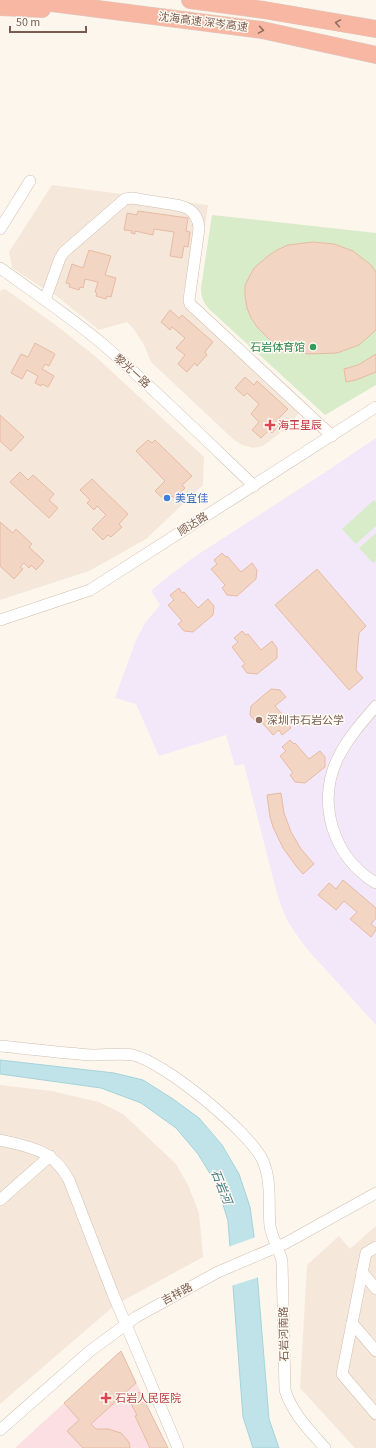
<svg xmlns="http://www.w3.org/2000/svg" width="376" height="1448" viewBox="0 0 376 1448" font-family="'Source Sans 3','Noto Sans SC',sans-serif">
<rect width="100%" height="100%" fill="#fdf6ec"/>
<!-- residential -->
<g fill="#f5e8da">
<polygon points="52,185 208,205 195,300 307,404 284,430 263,446 253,448 242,445 234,440 151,362 144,345 133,328 127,322 99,330 55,295 49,292 12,268 9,252"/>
<polygon points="5,289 57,326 96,357 204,457 203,485 146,539 89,571 0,600 0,291"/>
<polygon points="0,1085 52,1091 99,1102 123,1114 176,1164 188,1185 199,1213 203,1257 115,1305 0,1404"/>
<polygon points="376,1226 376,1448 355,1448 300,1388 307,1265 339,1236 350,1249"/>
</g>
<!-- education -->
<polygon fill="#f3e8fa" points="376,438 376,1025 307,949 296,934 287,920 280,903 275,886 244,764 235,766 226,735 159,756 136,704 115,698 136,640 145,623 160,605 151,591 161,582 194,557 321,475"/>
<!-- medical -->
<polygon fill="#fbdfe3" points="121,1351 168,1448 15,1448"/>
<!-- green -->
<g fill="#d8ecc9">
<path d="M212 215 376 233V385L325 415 209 309C203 302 201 297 201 288Z"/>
<polygon points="374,500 376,502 376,526 356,544 342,529"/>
<polygon points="376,533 376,561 373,563 359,548"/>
</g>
<!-- water -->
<polygon fill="#bfe3e8" stroke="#a5d3da" points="0,1060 114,1073 143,1080 173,1099 199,1118 222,1145 239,1174 250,1207 254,1236 269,1419 279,1448 253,1448 243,1417 228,1221 217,1185 198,1154 176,1128 141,1103 101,1088 0,1074"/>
<!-- pier -->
<polygon fill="#fdf6ec" points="256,1237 259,1277 231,1286 228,1247"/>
<!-- building -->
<g fill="#f3d5c3" stroke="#e6bba3">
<polygon points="138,211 188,218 186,231 190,232 188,247 184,246 182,258 170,256 174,232 154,229 153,235 135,231 135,234 131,233 132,231 124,230 127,213 137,215"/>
<polygon points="313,242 334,244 353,251 371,265 376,272 376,330 359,345 337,353 308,354 286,349 270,340 258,328 251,318 247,308 245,296 245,285 254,268 268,256 277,250 288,245"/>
<polygon points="89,250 111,256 105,275 116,278 111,297 107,296 106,299 96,296 97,293 95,292 98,282 85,279 83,288 80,287 79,290 69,287 70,284 66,283 72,264 83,268"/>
<polygon points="170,310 179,318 182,315 213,342 205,352 207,355 197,366 195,363 187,372 178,364 185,355 176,348 185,338 172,327 170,330 161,322"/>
<polygon points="35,343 55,354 49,366 45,364 42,369 54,376 48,387 42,384 41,386 35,383 38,376 27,370 22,379 11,373 21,354 28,357"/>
<polygon points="376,354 376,372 356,380 346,382 344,369 358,365"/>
<polygon points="245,377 254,385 257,381 288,409 279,418 282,421 272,433 269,430 261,438 252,430 259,422 251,414 259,404 247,393 244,396 235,388"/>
<polygon points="0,415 24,437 11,451 0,441"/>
<polygon points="148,440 152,443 155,440 192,476 182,485 185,488 175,499 172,496 167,502 155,491 165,481 136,451"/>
<polygon points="20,472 28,480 33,475 54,494 49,500 58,508 49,518 10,482"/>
<polygon points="92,479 128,514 119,524 122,527 111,537 108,535 103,540 92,529 106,515 97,506 94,510 87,503 90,500 80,490"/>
<polygon points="0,522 13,533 16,529 32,544 29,547 44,561 36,570 31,565 29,568 24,563 20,567 23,569 14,579 0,566"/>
<polygon points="222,553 226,557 227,556 241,572 252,563 257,570 256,579 237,596 227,595 222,588 225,585 211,569 217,564 214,560"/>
<polygon points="317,569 366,626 359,633 356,670 363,678 349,690 275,605"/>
<polygon points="179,588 182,593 184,592 198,608 208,599 214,606 213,615 193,632 184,631 178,624 182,621 168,605 174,600 170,595"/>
<polygon points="242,631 246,635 248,634 261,650 272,641 277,648 277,658 257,674 247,673 242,666 245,664 232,647 238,642 234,638"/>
<polygon points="271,689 280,690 286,697 275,706 289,722 287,723 291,728 282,735 279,730 273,735 259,719 256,722 250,715 251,706"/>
<polygon points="290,740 294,744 295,743 309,759 320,751 325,757 325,767 305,783 295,782 290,775 293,773 280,756 286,751 282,747"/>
<polygon points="281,793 284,813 291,832 301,849 314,864 303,874 296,866 283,848 273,827 270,817 267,795"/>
<polygon points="343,880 376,908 376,918 371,924 376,928 376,930 371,937 350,919 357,912 344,901 336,910 318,895 329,883 336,889"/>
<polygon points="121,1351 136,1383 91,1424 96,1429 108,1429 121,1433 129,1442 130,1448 83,1448 67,1431 79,1420 64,1403"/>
<polygon points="140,1392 168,1448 150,1448 135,1416 137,1415 128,1398"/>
</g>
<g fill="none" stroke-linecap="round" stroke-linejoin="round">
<!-- minor casing -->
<g stroke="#d1beb0" stroke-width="12">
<g id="minor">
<polyline points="0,229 30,181"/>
<path d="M0 268C35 293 72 318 105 346 156 391 205 439 254 486"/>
<path d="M45 300 60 258 64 252 125 199 132 198C143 200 153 201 163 203 181 205 198 207 199 229L189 300 190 304 332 436"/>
<polyline points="0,620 90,590 376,407"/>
<path d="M376 706C362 722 347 739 338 758 316 802 333 858 376 883"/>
<path d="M0 1046C31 1049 62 1053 93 1055 106 1055 121 1053 133 1055 164 1062 250 1132 263 1161 272 1182 268 1204 270 1226 272 1238 279 1249 282 1261L285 1390C292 1413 309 1430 325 1448"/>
<path d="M0 1140C31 1147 53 1150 69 1180L113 1294 178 1448"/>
<polyline points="0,1200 50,1156"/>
<polyline points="376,1247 366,1253 342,1374 376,1414"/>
<polyline points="362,1272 376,1289"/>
<polyline points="352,1323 376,1351"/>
<polyline points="0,1430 90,1351 136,1317 218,1272 286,1243 376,1193"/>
</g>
</g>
<!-- highway casing -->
<g stroke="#dad1cd" stroke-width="18">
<g id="highway">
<polyline points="28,0 262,30 376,55"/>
<polyline points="190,0 264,10 376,29"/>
<polyline points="0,7 42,9"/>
</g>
</g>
<!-- minor -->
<use href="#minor" stroke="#fff" stroke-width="11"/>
<!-- highway -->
<use href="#highway" stroke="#f7b7a3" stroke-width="17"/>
</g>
<!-- one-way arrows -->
<defs><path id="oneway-chevron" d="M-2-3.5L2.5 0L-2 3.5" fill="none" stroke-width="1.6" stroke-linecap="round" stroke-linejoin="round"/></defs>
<g stroke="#936e5e">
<use href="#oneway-chevron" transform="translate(338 23) rotate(-170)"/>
<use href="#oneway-chevron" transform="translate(261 30) rotate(9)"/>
</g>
<!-- markers -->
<circle fill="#2e9e5b" stroke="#fffaf3" stroke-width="1.5" cx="313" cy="347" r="4"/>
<g fill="#e0444e" stroke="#fffaf3" stroke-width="1.5">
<path d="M268 419h4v4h4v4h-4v4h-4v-4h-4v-4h4z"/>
<path d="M104 1392h4v4h4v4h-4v4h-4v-4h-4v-4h4z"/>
</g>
<circle fill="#3f7fe0" stroke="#fffaf3" stroke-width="1.5" cx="167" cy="498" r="4"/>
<circle fill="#8d6e63" stroke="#fffaf3" stroke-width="1.5" cx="259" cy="720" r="4"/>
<g text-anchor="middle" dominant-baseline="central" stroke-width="3" stroke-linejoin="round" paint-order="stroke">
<!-- street labels -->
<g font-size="11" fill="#7a5c4d" stroke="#fffaf3">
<text transform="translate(203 22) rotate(7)">沈海高速 深岑高速</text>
<text transform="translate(132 371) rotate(42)">黎光一路</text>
<text transform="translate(193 524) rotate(-32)">顺达路</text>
<text transform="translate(177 1294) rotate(-28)">吉祥路</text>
<text transform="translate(284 1334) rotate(-91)">石岩河南路</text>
</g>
<!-- leisure labels -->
<g font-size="11" fill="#27864d" stroke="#fffaf3" text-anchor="end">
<text x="305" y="347">石岩体育馆</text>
</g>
<!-- health labels -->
<g font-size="11" fill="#be3a42" stroke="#fffaf3" text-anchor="start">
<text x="278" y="425">海王星辰</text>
<text x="115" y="1398">石岩人民医院</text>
</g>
<!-- shop labels -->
<g font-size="11" fill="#366cbe" stroke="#fffaf3" text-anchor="start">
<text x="175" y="498">美宜佳</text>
</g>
<!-- education labels -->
<g font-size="11" fill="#785e54" stroke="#fffaf3" text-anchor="start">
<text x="267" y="720">深圳市石岩公学</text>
</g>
<!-- water labels -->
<g font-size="12" font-style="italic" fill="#437c86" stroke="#fffaf3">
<text transform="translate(221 1187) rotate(68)">石岩河</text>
</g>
</g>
<!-- scale -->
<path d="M10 26v6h76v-6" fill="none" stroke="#7a5c4d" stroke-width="2"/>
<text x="16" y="26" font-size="12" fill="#7a5c4d" stroke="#fffaf3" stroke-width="3" paint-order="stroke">50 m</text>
</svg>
